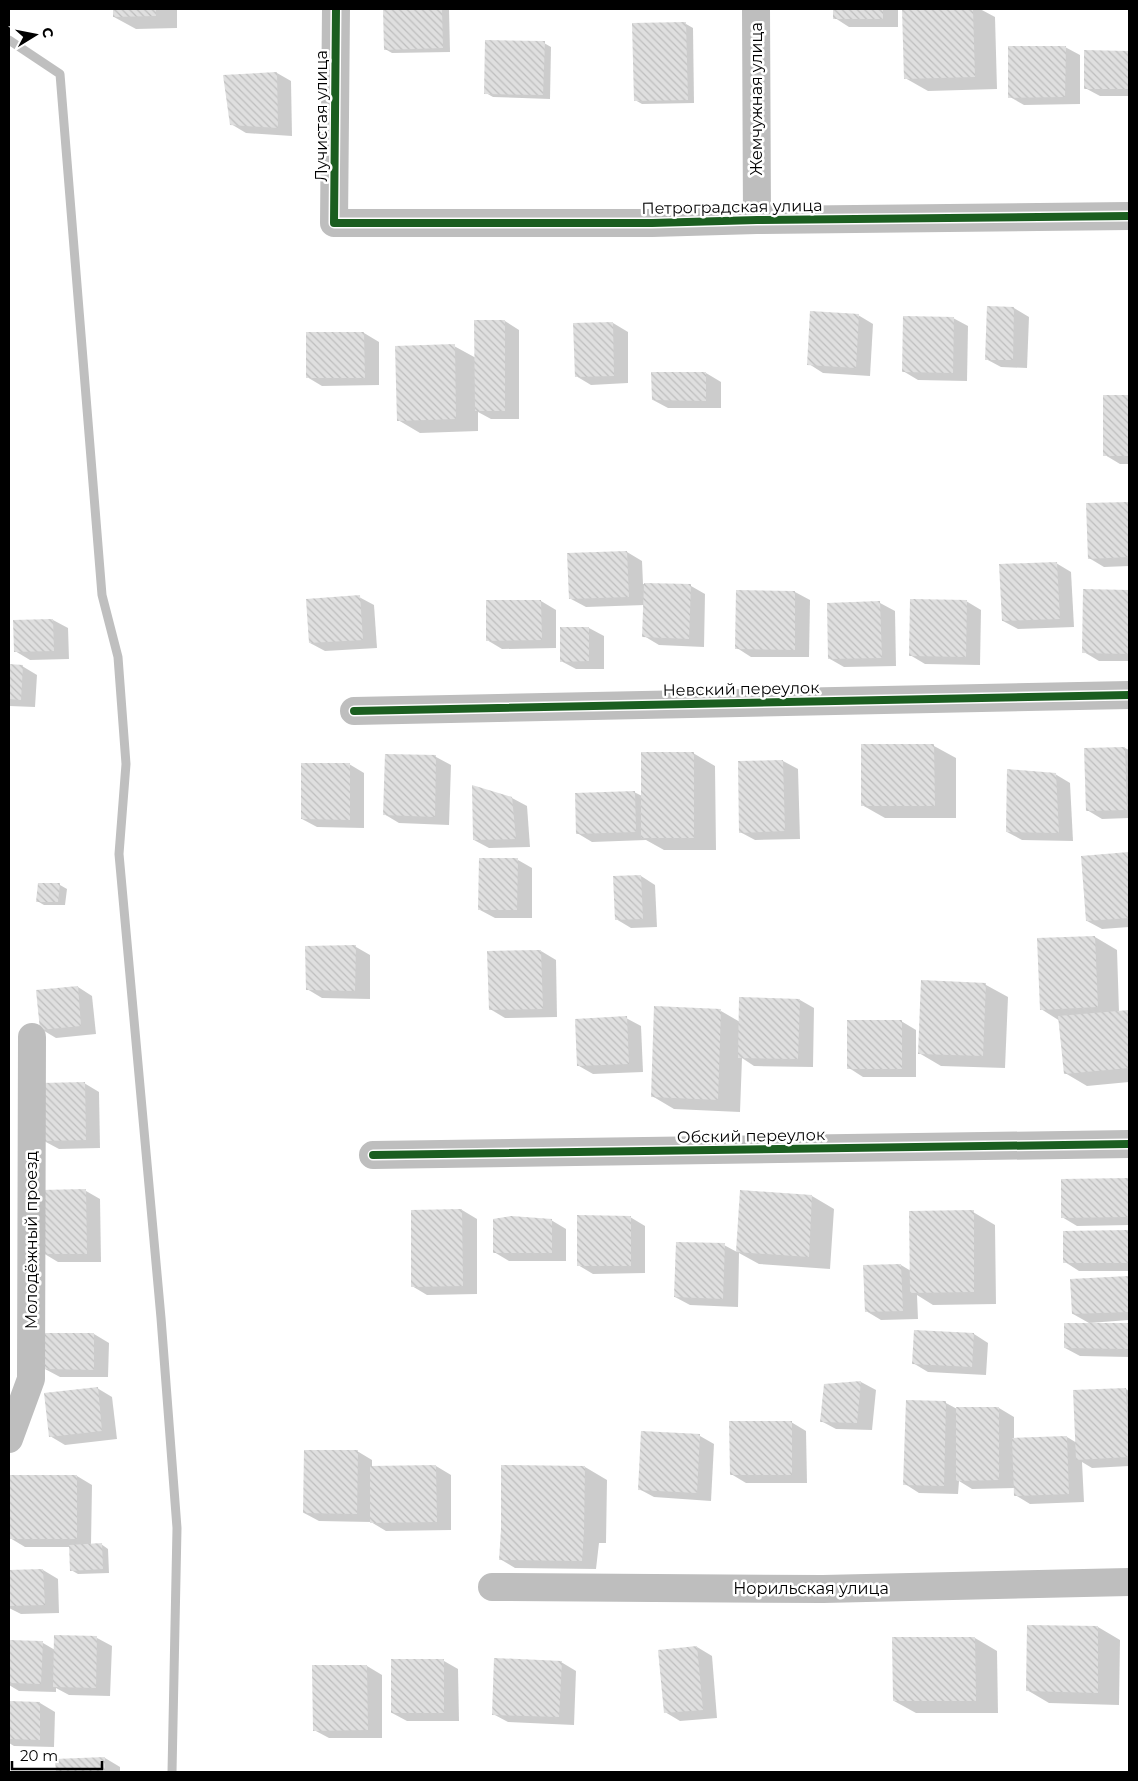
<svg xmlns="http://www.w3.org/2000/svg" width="1138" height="1781" viewBox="0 0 1138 1781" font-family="Montserrat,sans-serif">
<defs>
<pattern id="building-back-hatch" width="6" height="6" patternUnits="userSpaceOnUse" patternTransform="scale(1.25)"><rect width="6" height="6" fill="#dfdfdf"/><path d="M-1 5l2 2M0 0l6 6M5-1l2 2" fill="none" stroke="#bebebe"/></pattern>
</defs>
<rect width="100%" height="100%" fill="#fff"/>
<!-- shadow -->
<g fill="#0003">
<polygon points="114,9 177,9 177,28 136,29 114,17"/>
<polygon points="384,9 449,9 450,52 392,53 385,49"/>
<polygon points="835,9 898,9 898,27 849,27 835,18"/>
<polygon points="903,9 980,9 995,17 997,89 928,91 905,78"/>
<polygon points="686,24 693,28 694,103 642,104 635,100"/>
<polygon points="544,43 551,47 550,99 493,97 486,93"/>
<polygon points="1065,47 1080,55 1080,104 1024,105 1010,97"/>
<polygon points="1085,51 1129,52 1129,96 1100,96 1085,88"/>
<polygon points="277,73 291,81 292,136 246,133 231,124"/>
<polygon points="1014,308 1029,317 1027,368 1001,367 986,359"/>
<polygon points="858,315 873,324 870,376 823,373 809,364"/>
<polygon points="953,318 968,326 967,381 918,380 903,371"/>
<polygon points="505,321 519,330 519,419 491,419 478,412 478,431 420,433 398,420 454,346 476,358"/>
<polygon points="613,323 628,332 628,383 591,385 576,376"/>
<polygon points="364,333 379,342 379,385 322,386 307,377"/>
<polygon points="706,373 721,382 721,408 668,408 653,400"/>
<polygon points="1104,396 1129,396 1129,464 1120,464 1105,455"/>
<polygon points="1129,503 1129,566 1104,567 1089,558 1087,504"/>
<polygon points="627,552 642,561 643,584 691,586 705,594 704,647 659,645 644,636 645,605 586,607 571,599"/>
<polygon points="1056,563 1071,572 1074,627 1018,629 1003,621"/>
<polygon points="737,591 795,592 810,600 809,657 751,657 737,648"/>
<polygon points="1085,591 1129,591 1129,661 1099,661 1084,652"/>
<polygon points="359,597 374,605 377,648 325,651 310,643"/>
<polygon points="541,601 556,610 556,648 502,649 487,640"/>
<polygon points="966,601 981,610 980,665 925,664 910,655"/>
<polygon points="880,603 895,611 896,666 844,667 830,659"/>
<polygon points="53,620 68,628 69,659 30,660 15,651"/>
<polygon points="589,628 604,636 604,669 576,669 561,661"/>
<polygon points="9,665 22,666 37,675 35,707 9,706"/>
<polygon points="862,746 934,746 956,758 956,818 885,818 862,805"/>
<polygon points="1125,748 1129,750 1129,818 1102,819 1087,810"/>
<polygon points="693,753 715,766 716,850 664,850 646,840 592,842 577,833 634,792 642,796"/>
<polygon points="386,755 436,757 451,765 449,825 399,823 384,814"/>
<polygon points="783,761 798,769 800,839 755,840 740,832"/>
<polygon points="349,764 364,773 364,828 317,827 302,819"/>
<polygon points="1055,774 1070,783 1073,841 1022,840 1007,832"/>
<polygon points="512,798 527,806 530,847 489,848 474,840"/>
<polygon points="1129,854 1129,927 1102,929 1087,921 1083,857"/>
<polygon points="518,860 532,868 532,918 495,918 480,910"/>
<polygon points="641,876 655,885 657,927 631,928 616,919"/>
<polygon points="39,885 60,885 67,889 65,905 44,905 37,901"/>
<polygon points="1095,937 1117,950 1119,1012 1129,1011 1129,1082 1087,1086 1065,1073 1060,1021 1041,1009 1039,939"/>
<polygon points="356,947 370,955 370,999 322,998 307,989"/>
<polygon points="541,951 556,960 557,1017 505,1018 490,1009"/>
<polygon points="986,985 1008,997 1005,1068 941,1066 919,1053"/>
<polygon points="78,987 92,996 96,1034 56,1038 41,1029"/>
<polygon points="800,1000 814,1008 813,1067 754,1066 742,1058 740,1112 674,1109 652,1096 721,1011 740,1022"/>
<polygon points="626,1018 641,1026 643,1072 593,1074 579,1066"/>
<polygon points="901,1021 916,1030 916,1077 863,1077 849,1068"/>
<polygon points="84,1083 99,1092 100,1148 59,1149 44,1141"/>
<polygon points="1062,1180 1129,1180 1129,1225 1077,1226 1062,1217"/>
<polygon points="86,1191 100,1199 101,1262 58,1262 43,1253"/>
<polygon points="812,1196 834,1209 830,1269 759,1264 739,1253 738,1307 690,1305 675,1297 724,1245 737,1252"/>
<polygon points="462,1210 477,1219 477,1294 427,1295 412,1286"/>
<polygon points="973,1212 995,1225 996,1304 933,1305 917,1295 918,1319 881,1320 866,1311 864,1266 901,1265 911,1271"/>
<polygon points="630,1217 645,1226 645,1273 593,1274 578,1265"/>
<polygon points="551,1220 566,1229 566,1261 509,1261 494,1252"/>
<polygon points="1065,1232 1129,1232 1129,1271 1079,1271 1065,1262"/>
<polygon points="1129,1278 1129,1320 1089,1323 1073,1314 1072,1280"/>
<polygon points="1066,1324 1129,1325 1129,1357 1080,1356 1065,1348"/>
<polygon points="94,1334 109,1343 108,1377 60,1377 45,1369"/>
<polygon points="974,1334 988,1343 986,1375 928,1372 913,1363"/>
<polygon points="861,1382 876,1390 872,1430 836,1429 821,1421 826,1385"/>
<polygon points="97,1388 112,1397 117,1439 65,1445 50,1436"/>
<polygon points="1126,1389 1129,1391 1129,1466 1092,1468 1082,1462 1084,1502 1030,1504 1015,1495 1015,1488 972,1489 959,1481 958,1494 919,1493 905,1484 907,1402 946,1403 957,1409 999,1408 1014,1417 1014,1439 1067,1437 1077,1443 1074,1391"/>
<polygon points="791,1422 806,1431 807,1483 746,1483 731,1474"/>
<polygon points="700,1436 714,1444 711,1501 654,1497 639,1489"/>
<polygon points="357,1451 372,1460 372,1467 436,1466 451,1475 451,1530 386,1531 371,1522 319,1521 304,1513"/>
<polygon points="585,1467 607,1480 606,1543 599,1543 596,1569 515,1568 500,1559"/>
<polygon points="77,1476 92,1485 91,1545 101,1544 108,1549 109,1573 78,1574 71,1570 70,1547 25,1547 10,1538"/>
<polygon points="43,1570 58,1579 59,1613 21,1614 9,1608 9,1571"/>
<polygon points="1029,1626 1098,1627 1120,1640 1119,1705 1049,1703 1027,1690"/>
<polygon points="55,1636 97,1638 112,1646 110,1696 69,1695 56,1688 56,1692 19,1691 9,1685 9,1642 43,1643 55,1650"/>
<polygon points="975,1638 997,1651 998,1713 916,1713 894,1701"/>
<polygon points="697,1647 712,1656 717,1718 680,1721 665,1712"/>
<polygon points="444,1661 458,1669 459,1721 407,1721 392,1713"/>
<polygon points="561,1662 576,1671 574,1725 508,1722 493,1714"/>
<polygon points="367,1666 382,1675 382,1738 329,1738 314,1730"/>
<polygon points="9,1703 40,1703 55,1712 54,1747 14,1746 9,1743"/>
<polygon points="105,1758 120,1767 120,1772 57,1772 56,1760"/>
</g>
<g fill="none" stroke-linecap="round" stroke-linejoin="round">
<!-- stream -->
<polyline stroke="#bfbfbf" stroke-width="9" points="9,40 60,74 102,595 118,657 126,764 119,854 161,1318 177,1528 172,1772"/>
</g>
<!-- building -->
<g fill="url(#building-back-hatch)">
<polygon points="113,9 156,9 156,16 113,17"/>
<polygon points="383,9 442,9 443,48 384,50"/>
<rect x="833" y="9" width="50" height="10"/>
<polygon points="902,9 973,9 975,77 904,79"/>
<polygon points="686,22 688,100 634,101 632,23"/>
<polygon points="485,40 545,41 543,95 484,94"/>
<polygon points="1008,46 1066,46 1065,97 1008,98"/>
<polygon points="1084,50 1129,51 1129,89 1084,89"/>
<polygon points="277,72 278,128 230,125 223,75"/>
<polygon points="987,306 1014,307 1013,360 985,360"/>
<polygon points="810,311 859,314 856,368 807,365"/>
<polygon points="903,316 954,317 953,373 902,372"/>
<polygon points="474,320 505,320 505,411 475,411"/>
<polygon points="613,322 614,376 575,377 573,323"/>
<polygon points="306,332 364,332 365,378 306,378"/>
<polygon points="455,344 456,419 397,421 395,346"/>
<polygon points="651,372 706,372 706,401 652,400"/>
<rect x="1103" y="395" width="26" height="61"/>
<polygon points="1129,502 1129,557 1088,559 1086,503"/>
<polygon points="627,551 629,597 569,599 567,553"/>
<polygon points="1057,562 1060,619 1002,621 999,564"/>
<polygon points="644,583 691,584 689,639 642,637"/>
<polygon points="1083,589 1129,590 1129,654 1082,653"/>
<polygon points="736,590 795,591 795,650 735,649"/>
<polygon points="360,595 363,640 309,643 306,599"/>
<polygon points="910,599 967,600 966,657 909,656"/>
<polygon points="486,600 541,600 542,640 486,641"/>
<polygon points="880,601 882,658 828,659 827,603"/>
<polygon points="53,619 54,651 14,652 13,620"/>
<polygon points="560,627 589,627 589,661 560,662"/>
<polygon points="9,664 23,665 21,700 9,699"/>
<polygon points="861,744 934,744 935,806 861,806"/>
<polygon points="1125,747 1127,810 1086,811 1084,748"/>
<rect x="641" y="752" width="53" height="86"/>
<polygon points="385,754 436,755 435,817 383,815"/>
<polygon points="783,760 785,831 739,833 738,761"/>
<polygon points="301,763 350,763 350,820 301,819"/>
<polygon points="1007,769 1056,773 1059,833 1006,832"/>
<polygon points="472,785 512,797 516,839 473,840"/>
<polygon points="635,791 636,832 576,834 575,793"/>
<polygon points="1129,852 1129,918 1086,921 1081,856"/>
<polygon points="479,858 518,858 517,910 478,910"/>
<polygon points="641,875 643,919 615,920 613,876"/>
<polygon points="38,883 60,883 58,902 36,902"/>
<polygon points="1095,936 1098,1007 1040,1010 1037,938"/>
<polygon points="356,945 355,991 306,990 305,946"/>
<polygon points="541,950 543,1009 489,1010 487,951"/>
<polygon points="921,980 986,983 983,1056 918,1054"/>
<polygon points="78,986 81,1026 40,1030 36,990"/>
<polygon points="739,997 800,999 798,1059 738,1058"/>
<polygon points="654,1006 721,1009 718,1100 651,1097"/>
<polygon points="1129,1010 1129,1068 1064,1074 1058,1016"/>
<polygon points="627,1016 629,1064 577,1066 575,1019"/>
<rect x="847" y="1020" width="55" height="49"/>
<polygon points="85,1082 86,1140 43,1141 41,1083"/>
<polygon points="1129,1178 1129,1217 1061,1218 1061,1179"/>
<polygon points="86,1189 87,1254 42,1254 41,1190"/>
<polygon points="740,1190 812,1195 809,1257 736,1252"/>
<polygon points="462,1209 463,1286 411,1287 411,1210"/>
<polygon points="974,1210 974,1292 910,1293 909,1211"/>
<polygon points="577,1215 631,1216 631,1266 577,1266"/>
<polygon points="511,1216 552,1219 552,1253 493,1253 493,1219"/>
<polygon points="1129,1230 1129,1263 1063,1263 1063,1231"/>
<polygon points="676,1242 725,1243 723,1299 674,1297"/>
<polygon points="901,1264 903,1311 865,1312 863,1265"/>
<polygon points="1129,1276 1129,1312 1072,1314 1070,1279"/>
<polygon points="1064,1323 1129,1323 1129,1349 1064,1348"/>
<polygon points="914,1330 974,1333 972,1367 912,1364"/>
<polygon points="44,1333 94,1333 94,1370 44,1369"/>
<polygon points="861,1381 857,1423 820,1422 824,1384"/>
<polygon points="98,1387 102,1431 49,1437 44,1393"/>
<polygon points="1126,1388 1129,1457 1076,1460 1073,1390"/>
<polygon points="906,1400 946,1401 944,1486 903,1485"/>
<polygon points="956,1407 999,1407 999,1480 956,1481"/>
<polygon points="729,1421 792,1421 792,1475 730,1475"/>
<polygon points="641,1431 700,1434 697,1493 638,1490"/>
<polygon points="1067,1436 1069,1494 1014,1496 1012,1438"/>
<polygon points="304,1450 358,1450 357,1514 303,1513"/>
<polygon points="436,1465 437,1522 370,1523 370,1466"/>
<polygon points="501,1465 585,1466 584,1531 582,1561 499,1560 501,1530"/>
<rect x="9" y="1475" width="68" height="64"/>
<polygon points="102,1543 103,1569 70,1571 69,1545"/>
<polygon points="43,1569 45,1605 9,1606 9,1570"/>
<polygon points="1027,1625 1098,1626 1098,1693 1026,1691"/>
<polygon points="54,1635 97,1636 96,1688 53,1687"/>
<polygon points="892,1637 975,1637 976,1701 893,1701"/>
<polygon points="9,1640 43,1641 41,1684 9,1683"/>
<polygon points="697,1646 703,1710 664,1713 658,1650"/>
<polygon points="494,1658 562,1661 559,1717 492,1715"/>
<rect x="391" y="1659" width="53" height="54"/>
<polygon points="312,1665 367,1665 368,1730 313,1731"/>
<polygon points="9,1701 40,1702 40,1740 9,1739"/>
<polygon points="105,1757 105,1772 56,1772 55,1759"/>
</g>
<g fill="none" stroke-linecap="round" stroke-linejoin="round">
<!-- street -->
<g stroke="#bebebe" stroke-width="28">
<polyline points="336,9 334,223 652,223 757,220 1129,216"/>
<polyline points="756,9 757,220"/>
<polyline points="354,711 1129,695"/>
<polyline points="373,1155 1129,1144"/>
<polyline points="9,1439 31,1379 32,1037"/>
<polyline points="492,1587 823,1589 1129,1582"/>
</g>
<!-- cycleway casing -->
<g stroke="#fff" stroke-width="11">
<g id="cycleway">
<polyline points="336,9 334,223 652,223 757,220 1129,216"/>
<polyline points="354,711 1129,695"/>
<polyline points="373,1155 1129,1144"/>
</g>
</g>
<!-- cycleway -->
<use href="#cycleway" stroke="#1b5e20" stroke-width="8"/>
</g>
<g text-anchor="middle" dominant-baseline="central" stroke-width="5" stroke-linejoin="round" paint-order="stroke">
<!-- street labels -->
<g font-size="16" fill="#000" stroke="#fff">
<text transform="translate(756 99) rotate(-90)">Жемчужная улица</text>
<text transform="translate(321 116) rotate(-90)">Лучистая улица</text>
<text transform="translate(732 207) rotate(-1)">Петроградская улица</text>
<text transform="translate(741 689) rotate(-1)">Невский переулок</text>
<text transform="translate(751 1136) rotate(-1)">Обский переулок</text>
<text transform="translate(31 1240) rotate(-90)">Молодёжный проезд</text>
<text x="811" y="1588">Норильская улица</text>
</g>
</g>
<!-- border -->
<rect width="1138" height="1781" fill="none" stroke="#000000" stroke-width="20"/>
<!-- north arrow -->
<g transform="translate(35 35) rotate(80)" stroke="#ffffff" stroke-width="4" paint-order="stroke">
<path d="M0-4L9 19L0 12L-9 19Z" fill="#000000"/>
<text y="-8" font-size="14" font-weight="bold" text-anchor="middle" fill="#000000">С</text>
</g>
<!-- scale -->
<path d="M12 1761v8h90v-8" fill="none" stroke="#000000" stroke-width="2.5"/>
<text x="20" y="1761" font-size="15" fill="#000000" stroke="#ffffff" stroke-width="4" paint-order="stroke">20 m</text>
</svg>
